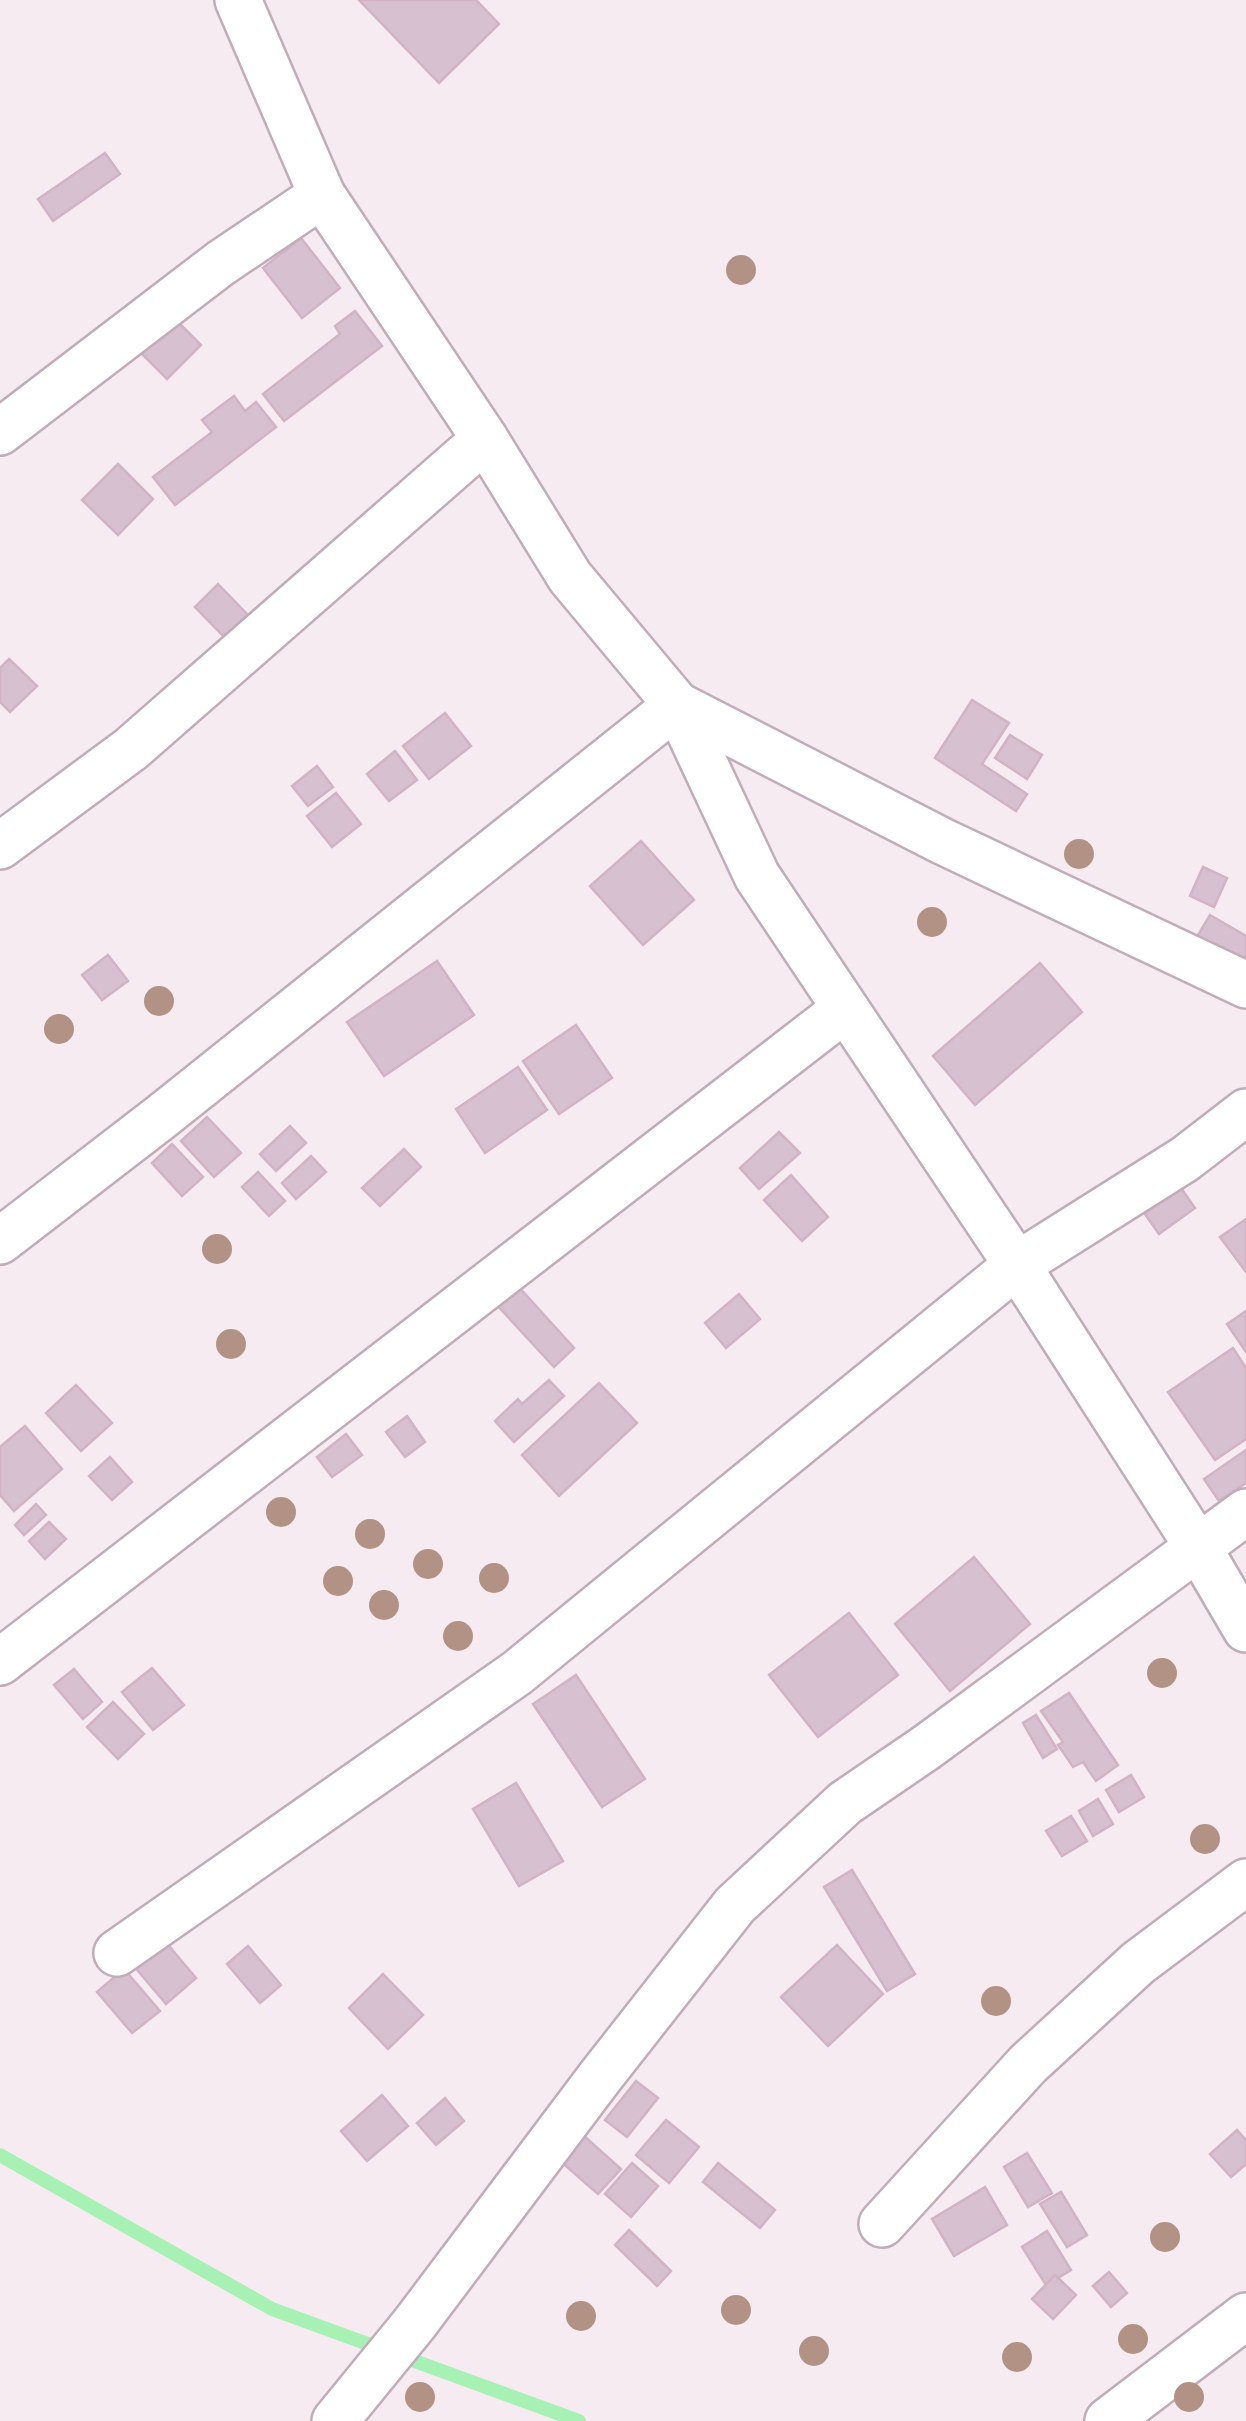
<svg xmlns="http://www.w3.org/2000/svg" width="1246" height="2421" viewBox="0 0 1246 2421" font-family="'Work Sans',sans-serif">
<rect width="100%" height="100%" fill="#f5ebf0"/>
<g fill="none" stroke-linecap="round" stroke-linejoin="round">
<!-- stream -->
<polyline stroke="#a8f1b4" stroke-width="14" points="0,2155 272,2309 579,2421"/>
</g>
<!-- building -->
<g fill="#d7c0cf" stroke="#d2b3c6" stroke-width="2.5">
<polygon points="359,0 476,0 499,24 439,83"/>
<polygon points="105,153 120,174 53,221 38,199"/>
<polygon points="301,238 340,288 302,318 263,268"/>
<polygon points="355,311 382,346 284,421 263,394 340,334 335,326"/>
<polygon points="175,319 201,345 167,379 141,353"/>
<polygon points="234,396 245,411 256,402 276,427 175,505 153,477 212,432 202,420"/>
<polygon points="118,464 153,499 118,535 82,500"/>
<polygon points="218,584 248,615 225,638 195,607"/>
<polygon points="9,659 37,686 10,712 0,702 0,668"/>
<polygon points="972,700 1009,723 982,764 1027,794 1016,811 935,758"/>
<polygon points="445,713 471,746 429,779 403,746"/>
<polygon points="1010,735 1042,755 1027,779 995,758"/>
<polygon points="395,751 417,780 389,801 367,774"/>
<polygon points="317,766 333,787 308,806 292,786"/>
<polygon points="336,793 361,824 332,847 307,816"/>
<polygon points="641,841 694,900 643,945 590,886"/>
<polygon points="1203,867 1227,878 1214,907 1190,896"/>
<polygon points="1210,915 1246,936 1246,966 1192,945"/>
<polygon points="108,955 128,981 102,1000 82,975"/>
<polygon points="437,961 474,1015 384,1076 347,1022"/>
<polygon points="1040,963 1082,1012 975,1105 933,1056"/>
<polygon points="576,1025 612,1078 559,1114 523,1061"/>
<polygon points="518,1067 547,1110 485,1153 456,1109"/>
<polygon points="207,1117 241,1153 214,1177 181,1141"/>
<polygon points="290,1126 306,1143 276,1171 260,1154"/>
<polygon points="779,1132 800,1153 759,1189 740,1168"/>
<polygon points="172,1144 203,1177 182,1196 152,1163"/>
<polygon points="404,1149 421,1167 380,1206 362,1188"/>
<polygon points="311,1156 326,1172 296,1199 282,1183"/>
<polygon points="258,1172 285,1201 269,1216 242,1187"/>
<polygon points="791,1175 828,1217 802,1241 764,1200"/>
<polygon points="1176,1181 1195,1208 1159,1234 1140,1207"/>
<polygon points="1246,1219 1246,1272 1220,1237"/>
<polygon points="517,1285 574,1348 554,1367 496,1304"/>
<polygon points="739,1294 760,1319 726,1348 705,1323"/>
<polygon points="1246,1311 1246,1352 1227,1324"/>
<polygon points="1233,1348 1246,1368 1246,1439 1215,1460 1168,1392"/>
<polygon points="549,1380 564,1396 514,1442 495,1421 518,1399 522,1404"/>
<polygon points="599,1383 637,1423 559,1496 522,1455"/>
<polygon points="76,1385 112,1423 81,1451 46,1413"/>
<polygon points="407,1416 425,1442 405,1457 386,1432"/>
<polygon points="25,1426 62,1469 14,1511 0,1495 0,1447"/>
<polygon points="346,1434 362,1455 332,1477 317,1457"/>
<polygon points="1246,1450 1246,1483 1219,1501 1204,1479"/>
<polygon points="110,1457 132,1482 112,1500 89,1476"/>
<polygon points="36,1504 46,1515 24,1535 15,1525"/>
<polygon points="49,1522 66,1539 45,1559 29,1541"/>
<polygon points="974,1557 1030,1624 950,1691 895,1624"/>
<polygon points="849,1613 898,1675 818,1737 769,1675"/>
<polygon points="152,1668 184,1705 153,1730 122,1692"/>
<polygon points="74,1669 102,1702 83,1719 54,1685"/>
<polygon points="576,1675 645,1779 602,1807 533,1704"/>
<polygon points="1069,1693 1118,1765 1096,1781 1083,1762 1073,1767 1058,1745 1063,1742 1041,1711"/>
<polygon points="113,1702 144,1734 118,1759 87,1727"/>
<polygon points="1036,1715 1057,1749 1043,1758 1023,1723"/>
<polygon points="1131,1775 1144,1797 1119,1812 1106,1790"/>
<polygon points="516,1783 563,1861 519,1886 473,1809"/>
<polygon points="1098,1799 1113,1824 1093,1836 1079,1811"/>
<polygon points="1071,1816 1087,1841 1062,1856 1046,1831"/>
<polygon points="852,1870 915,1974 887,1991 824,1887"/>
<polygon points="164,1940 196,1978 166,2004 133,1965"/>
<polygon points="837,1945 883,1994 828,2046 781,1997"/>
<polygon points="248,1946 281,1985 260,2003 227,1964"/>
<polygon points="124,1969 160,2011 132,2033 97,1992"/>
<polygon points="383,1974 423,2015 388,2049 349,2008"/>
<polygon points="636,2081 658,2098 627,2137 605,2120"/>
<polygon points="382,2095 408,2126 367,2161 341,2131"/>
<polygon points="445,2098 464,2121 436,2145 417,2123"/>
<polygon points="666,2120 699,2147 669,2183 636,2155"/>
<polygon points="1237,2130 1246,2140 1246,2164 1231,2177 1210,2154"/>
<polygon points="583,2135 621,2169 598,2194 560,2161"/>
<polygon points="1027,2153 1052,2193 1028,2207 1004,2167"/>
<polygon points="632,2163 658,2186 631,2217 605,2194"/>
<polygon points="718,2163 775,2210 760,2228 703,2182"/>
<polygon points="985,2187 1007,2225 954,2256 932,2219"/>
<polygon points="1061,2192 1087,2235 1067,2247 1040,2204"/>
<polygon points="629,2230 671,2271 657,2286 615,2245"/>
<polygon points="1047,2231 1071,2270 1046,2285 1022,2247"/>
<polygon points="1109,2272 1127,2293 1111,2307 1093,2286"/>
<polygon points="1055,2275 1076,2295 1053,2319 1032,2299"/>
</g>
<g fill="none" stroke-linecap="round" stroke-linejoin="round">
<!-- minor casing -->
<g stroke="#c1adb9" stroke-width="50">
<g id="minor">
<polyline points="238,0 322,195 485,439 570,577 677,705 757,876 1017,1265 1198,1547 1246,1629"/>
<polyline points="0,432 221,263 322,195"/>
<polyline points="677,705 942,841 1246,985"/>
<polyline points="0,846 131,749 485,439"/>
<polyline points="0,1241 161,1117 677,705"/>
<polyline points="0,1662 845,1009"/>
<polyline points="117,1953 517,1673 1017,1265 1185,1159 1246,1112"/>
<polyline points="882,2224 1028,2064 1138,1963 1246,1882"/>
<polyline points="335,2421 415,2323 600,2077 735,1905 845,1803 927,1747 1246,1512"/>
<polyline points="1108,2421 1246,2316"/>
</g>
</g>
<!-- minor -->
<use href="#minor" stroke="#fff" stroke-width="45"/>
</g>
<!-- trees -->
<g fill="#b29284">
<circle cx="741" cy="270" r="15"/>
<circle cx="1079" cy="854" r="15"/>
<circle cx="932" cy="922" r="15"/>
<circle cx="159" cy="1001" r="15"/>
<circle cx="59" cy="1029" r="15"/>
<circle cx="217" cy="1249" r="15"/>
<circle cx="231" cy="1344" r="15"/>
<circle cx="281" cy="1512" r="15"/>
<circle cx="370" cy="1534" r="15"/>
<circle cx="428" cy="1564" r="15"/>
<circle cx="494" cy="1578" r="15"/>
<circle cx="338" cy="1581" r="15"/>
<circle cx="384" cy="1605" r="15"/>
<circle cx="458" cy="1636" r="15"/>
<circle cx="1162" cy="1673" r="15"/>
<circle cx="1205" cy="1839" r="15"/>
<circle cx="996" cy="2001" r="15"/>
<circle cx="1165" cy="2237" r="15"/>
<circle cx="736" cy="2310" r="15"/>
<circle cx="581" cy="2316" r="15"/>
<circle cx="1133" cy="2339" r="15"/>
<circle cx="814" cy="2351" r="15"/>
<circle cx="1017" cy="2357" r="15"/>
<circle cx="420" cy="2397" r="15"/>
<circle cx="1189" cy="2397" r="15"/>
</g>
</svg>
